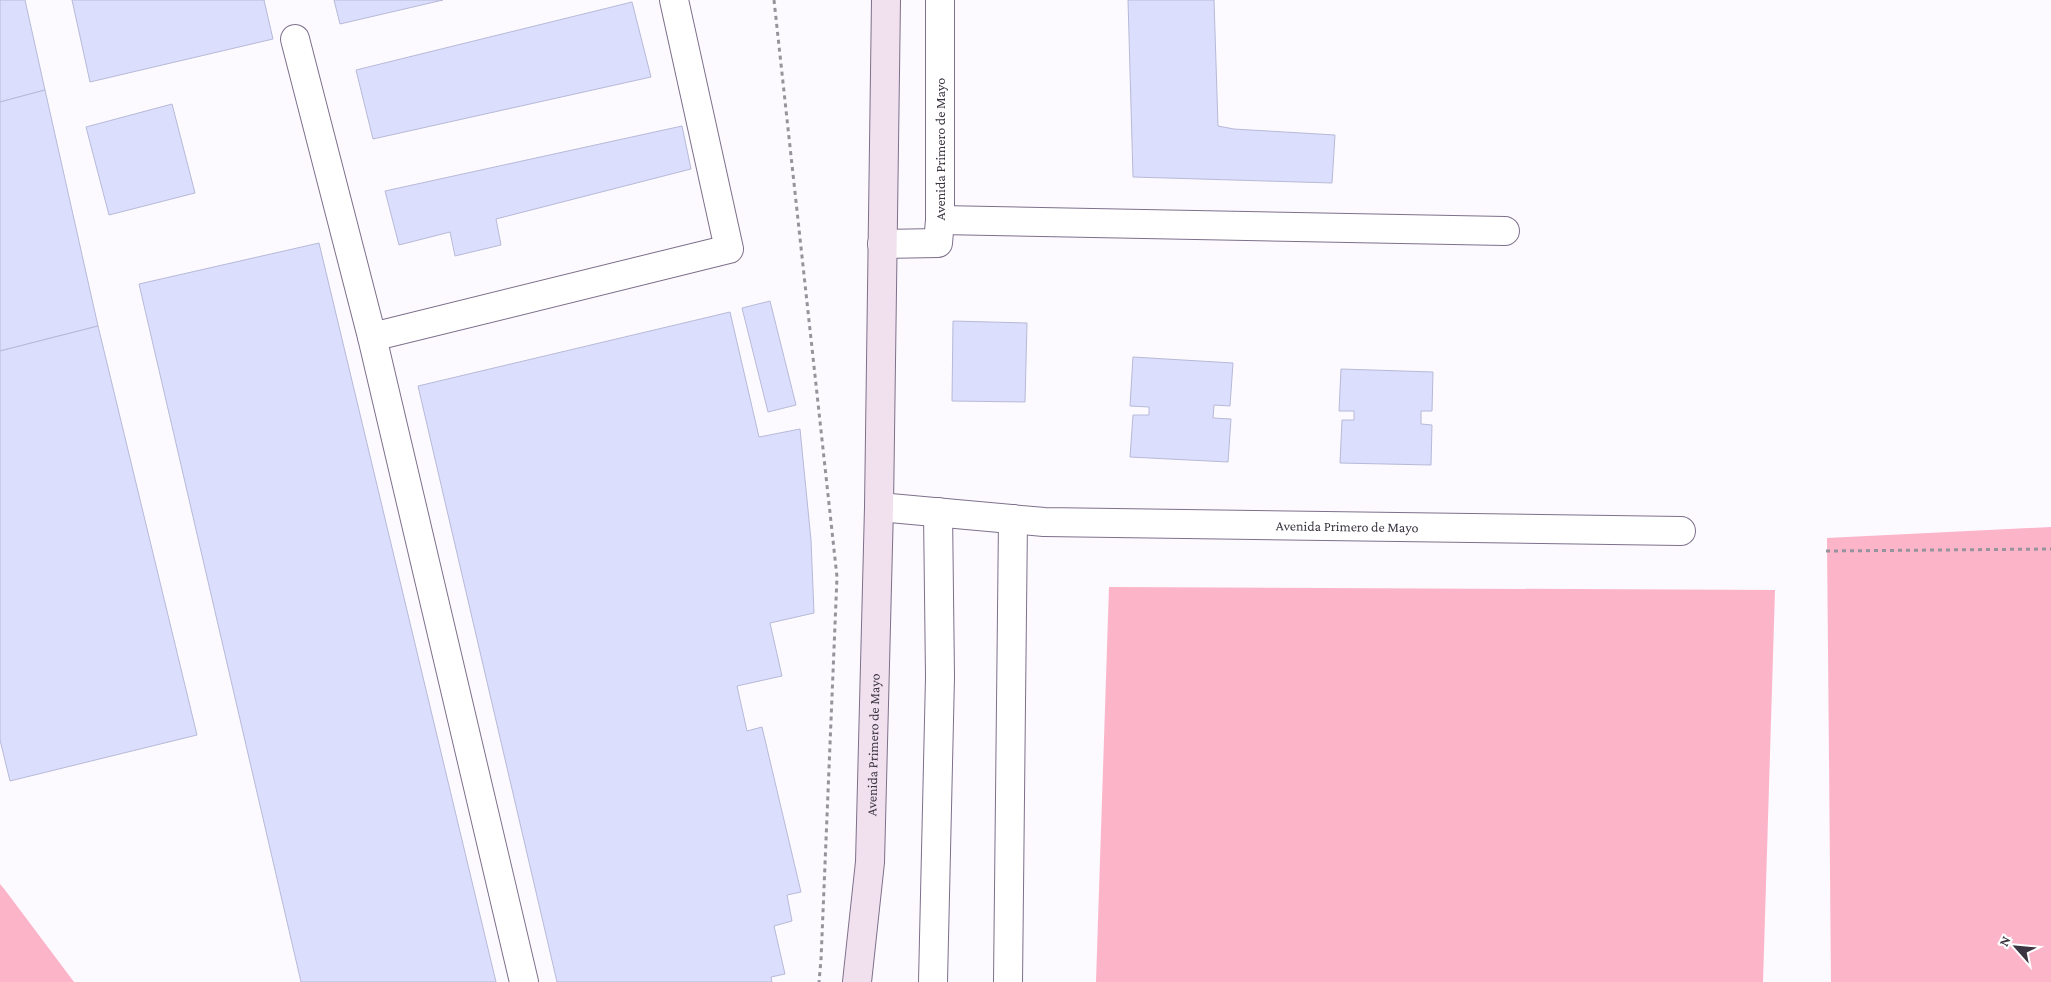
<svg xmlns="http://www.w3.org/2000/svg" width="2051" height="982" viewBox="0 0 2051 982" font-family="'Crimson Pro',serif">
<rect width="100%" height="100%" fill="#fcf9ff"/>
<!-- green -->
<g fill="#fcb4c9">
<polygon points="2051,527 2051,982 1831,982 1827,538"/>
<polygon points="1109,587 1775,590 1763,982 1096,982"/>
<polygon points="0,884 5,890 74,982 0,982"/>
</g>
<!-- building -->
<g fill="#dbdefc" stroke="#b7bad7">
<polygon points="0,0 25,0 45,90 0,102"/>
<polygon points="72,0 264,0 273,39 90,82"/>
<polygon points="334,0 443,0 340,24"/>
<polygon points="1128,0 1214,0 1218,126 1234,129 1335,135 1332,183 1133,177"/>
<polygon points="632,2 651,77 373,139 356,70"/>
<polygon points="45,90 98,326 0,351 0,102"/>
<polygon points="172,104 195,193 109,215 86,127"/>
<polygon points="682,126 691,169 496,219 501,245 455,256 450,232 399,245 385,191"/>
<polygon points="319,243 496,982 301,982 139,284"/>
<polygon points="770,301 796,405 768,412 742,308"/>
<polygon points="730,312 759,437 800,429 811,540 814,613 770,623 782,676 737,686 747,731 762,727 801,892 787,895 792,921 774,926 785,974 771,977 772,982 557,982 418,386"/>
<polygon points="953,321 1027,323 1025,402 952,401"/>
<polygon points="98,326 197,735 10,781 0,740 0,351"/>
<polygon points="1133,357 1233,363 1230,406 1214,405 1213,418 1231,419 1228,462 1130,457 1133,415 1149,415 1149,407 1130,406"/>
<polygon points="1341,369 1433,372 1432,411 1421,411 1421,424 1432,425 1431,465 1340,463 1342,420 1354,420 1354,411 1339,411"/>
</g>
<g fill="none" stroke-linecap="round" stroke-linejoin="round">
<!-- street casing -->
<g stroke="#7d708a" stroke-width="30">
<g id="street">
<polyline points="295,39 372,337 524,982"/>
<polyline points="940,220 1505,231"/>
<path id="s1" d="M882 244 938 243 940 220V0"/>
<polyline points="372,337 729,249 674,0"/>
<path id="s2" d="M879 507 1044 522 1681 531"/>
<polyline points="933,982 940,677 938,512"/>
<polyline points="1008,982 1013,519"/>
</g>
</g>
<!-- secondary casing -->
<g stroke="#7d708a" stroke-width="30">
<g id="secondary">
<path id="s3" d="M857 982 870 862 879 507 886 0"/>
</g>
</g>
<!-- path -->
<g stroke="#97939c" stroke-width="3" stroke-dasharray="4 4" stroke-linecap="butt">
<polyline points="774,0 837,577 821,960 819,982"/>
<polyline points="1826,551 2051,549"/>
</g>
<!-- street -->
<use href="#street" stroke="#fff" stroke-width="28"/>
<!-- secondary -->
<use href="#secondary" stroke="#f1e0ee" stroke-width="28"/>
</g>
<g text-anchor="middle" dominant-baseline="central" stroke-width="4" stroke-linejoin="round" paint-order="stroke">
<!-- street labels -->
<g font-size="14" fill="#3b3541" stroke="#fff">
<text stroke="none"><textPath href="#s1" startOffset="150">Avenida Primero de Mayo</textPath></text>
<text stroke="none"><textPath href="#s2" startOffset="469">Avenida Primero de Mayo</textPath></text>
<text stroke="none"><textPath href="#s3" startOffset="238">Avenida Primero de Mayo</textPath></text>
</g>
</g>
<!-- north arrow -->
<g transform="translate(2016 947) rotate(297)" stroke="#ffffff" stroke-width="4" paint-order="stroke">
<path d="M0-4L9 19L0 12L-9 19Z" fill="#3b3541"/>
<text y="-8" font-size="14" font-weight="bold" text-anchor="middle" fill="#3b3541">N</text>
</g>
</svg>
